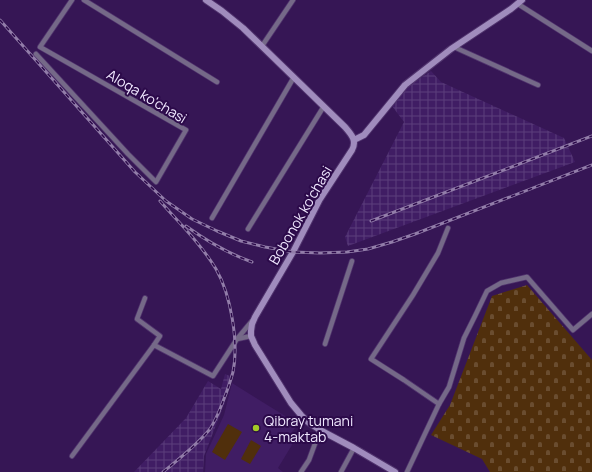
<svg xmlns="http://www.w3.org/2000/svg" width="592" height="472" viewBox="0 0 592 472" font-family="Manrope,sans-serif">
<defs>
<pattern id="industrial-grid" width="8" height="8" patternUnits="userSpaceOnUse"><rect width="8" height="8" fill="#401d64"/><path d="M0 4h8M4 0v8" fill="none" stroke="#5c3e7b"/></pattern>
<pattern id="cemetery-stones" width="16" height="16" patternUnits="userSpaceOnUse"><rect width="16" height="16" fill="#502f0c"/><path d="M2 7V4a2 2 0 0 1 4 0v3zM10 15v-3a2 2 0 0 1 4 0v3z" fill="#6a4d30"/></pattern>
</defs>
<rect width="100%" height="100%" fill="#361655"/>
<!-- built -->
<polygon fill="#401d64" points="232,383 298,424 292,432 298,435 278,468 283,472 205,472 206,454 224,415"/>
<!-- industrial -->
<g fill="url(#industrial-grid)">
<polygon points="431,71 441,82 564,138 575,162 348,246 345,237 404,122 392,106 407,87"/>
<polygon points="225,374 230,376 225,402 204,456 203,472 134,472 186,418 208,381 221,389"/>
</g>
<!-- cemetery -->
<polygon fill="url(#cemetery-stones)" points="527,285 592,360 592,472 490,472 482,459 431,435 450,405 492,296"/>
<!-- pitch -->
<g fill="#502f0c">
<polygon points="228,424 242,432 225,460 212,452"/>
<polygon points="251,440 261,446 250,464 241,459"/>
</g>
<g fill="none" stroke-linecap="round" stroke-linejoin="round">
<!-- street casing -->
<g stroke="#50336d" stroke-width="6">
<g id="street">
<polyline points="84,0 217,82"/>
<polyline points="518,4 592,51"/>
<polyline points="262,46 293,0"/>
<polyline points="454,47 538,85"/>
<polyline points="36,54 128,154 156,182 186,130 40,47 72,0"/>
<polyline points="212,218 294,77"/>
<polyline points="248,229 324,106"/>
<polyline points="145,298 137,319 160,336 154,345"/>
<polyline points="237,339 252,321"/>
<polyline points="325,344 352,261"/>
<polyline points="439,404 404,380 371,359 413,295 438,253 448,228"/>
<polyline points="72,456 154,345 213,376 237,339 251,336"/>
<polyline points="301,472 309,460 320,430"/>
<polyline points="341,472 354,448"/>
<polyline points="407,472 439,404 449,387 464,338 475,316 487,291 501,283 527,277 573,330 592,314"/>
</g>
</g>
<!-- secondary casing -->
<g stroke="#50336d" stroke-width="8">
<g id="secondary">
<path d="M206 0 222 11 243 28 345 127C352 135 357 141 352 150L320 199 293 252 255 317 252 324 251 331V336L255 345 291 403 301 415 308 422 320 430 354 448 395 472"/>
<polyline points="354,140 364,135 405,85 451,49 511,9 522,0"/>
</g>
</g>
<!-- street -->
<use href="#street" stroke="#756988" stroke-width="4.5"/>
<!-- secondary -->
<use href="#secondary" stroke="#a08cbd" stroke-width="6"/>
<!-- rail casing -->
<g stroke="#927da9" stroke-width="3">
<g id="rail">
<polyline points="0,20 135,172 166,201 192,219 217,231 241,241 265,247 293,252 320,253 347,252 368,249 392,242 415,234 592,165"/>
<path d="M160 201C179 223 201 244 216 269 231 295 239 343 233 372 230 383 226 394 222 404 219 412 215 421 210 429 197 445 179 459 163 472"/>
<polyline points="371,221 592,136"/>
<path d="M186 226C208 242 227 253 252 262"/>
</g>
</g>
<!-- rail -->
<use href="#rail" stroke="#2c0a4a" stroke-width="1.5" stroke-dasharray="4.5" stroke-linecap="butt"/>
</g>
<!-- markers -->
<circle fill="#a2c927" stroke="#2c0a4a" stroke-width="1.5" cx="256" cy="428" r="4"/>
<g text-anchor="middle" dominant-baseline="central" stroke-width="4" stroke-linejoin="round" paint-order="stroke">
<!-- street labels -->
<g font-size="14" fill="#f0e8ff" stroke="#2c0a4a">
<text transform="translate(147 96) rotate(31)">Aloqa ko'chasi</text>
<text transform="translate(300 215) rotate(-60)">Bobonok ko'chasi</text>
</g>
<!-- poi labels -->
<g font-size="14" fill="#f0e8ff" stroke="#2c0a4a" text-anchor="start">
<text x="264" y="420">Qibray tumani<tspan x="264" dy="16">4-maktab</tspan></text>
</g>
</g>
</svg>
